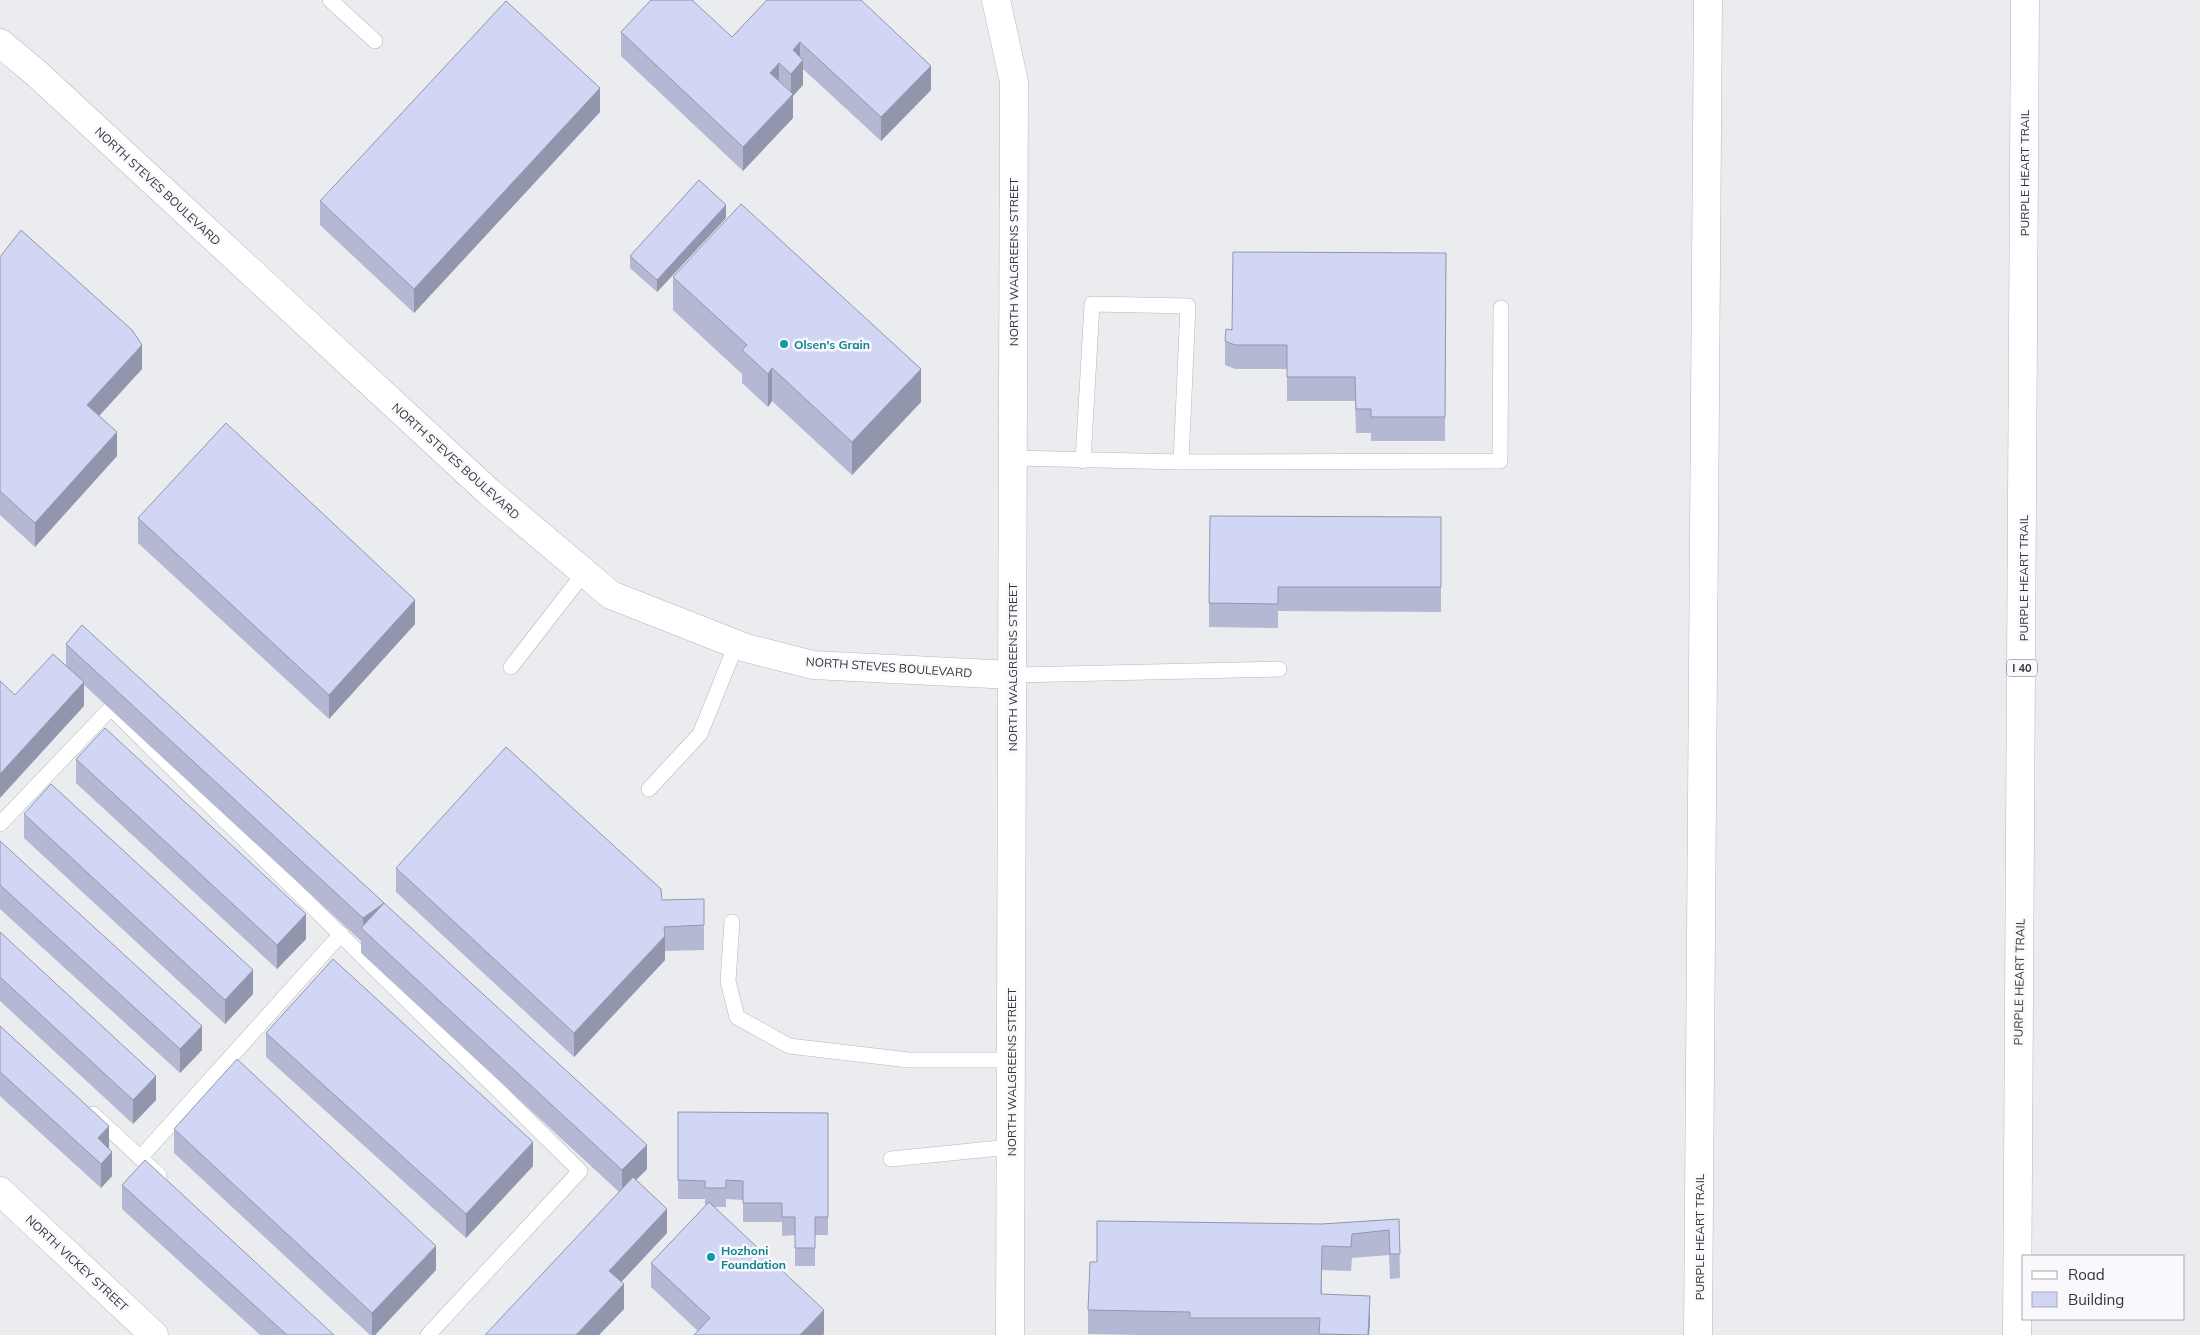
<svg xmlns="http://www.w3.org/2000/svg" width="2200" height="1335" viewBox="0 0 2200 1335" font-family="Mulish,sans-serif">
<rect width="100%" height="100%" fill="#ebecf0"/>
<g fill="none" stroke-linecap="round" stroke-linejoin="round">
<!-- service casing -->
<g stroke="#b6b7ba" stroke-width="16">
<g id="service">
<polyline points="330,0 375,41"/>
<polyline points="1012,458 1181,462 1188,306 1092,304 1083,461"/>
<polyline points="1181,462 1500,461 1501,308"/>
<polyline points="511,667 584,573"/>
<polyline points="1012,675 1279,669"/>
<polyline points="649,789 700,734 736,645"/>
<polyline points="0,824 111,708 580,1171 428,1335"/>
<polyline points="732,922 728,981 737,1017 789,1046 909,1060 1011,1060"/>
<polyline points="93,1114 159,1175"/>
<polyline points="140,1158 341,934"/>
<polyline points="891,1159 1010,1147"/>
</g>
</g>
<!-- minor casing -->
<g stroke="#b6b7ba" stroke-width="29">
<g id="minor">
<polyline points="996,0 1014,82 1010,1335"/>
<polyline points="0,43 35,72 490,493 611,595 746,648 813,665 1012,675"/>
<polyline points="0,1191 154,1335"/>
</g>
</g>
<!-- motorway casing -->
<g stroke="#b6b7ba" stroke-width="29">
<g id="motorway">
<polyline points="1698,1335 1708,0"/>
<polyline points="2017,1335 2025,0"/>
</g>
</g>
<!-- service -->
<use href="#service" stroke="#fff" stroke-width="15"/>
<!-- minor -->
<use href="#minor" stroke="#fff" stroke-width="28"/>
<!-- motorway -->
<use href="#motorway" stroke="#fff" stroke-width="28"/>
</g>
<!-- wall -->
<g fill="#b4b8d3">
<polygon points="767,0 931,90 881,141 803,69 803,85 793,96 793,118 743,171 621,56 621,32 732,37"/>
<polygon points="600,112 414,313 320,225 320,201"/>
<polygon points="726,218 657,292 630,268 630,256"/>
<polygon points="1446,253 1445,441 1371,441 1371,433 1356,433 1355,401 1287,401 1287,369 1235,369 1225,365 1225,341 1232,330"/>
<polygon points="0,257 142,369 99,416 117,456 35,547 0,515"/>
<polygon points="673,277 921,402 852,475 772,401 768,407 742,383 742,374 673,310"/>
<polygon points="1441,517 1441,612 1278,611 1278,628 1209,627 1209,603"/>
<polygon points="138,518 415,624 329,719 138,543"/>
<polygon points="66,644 647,1169 636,1180 667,1233 621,1282 624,1309 599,1335 619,1192 361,953 361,941 84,685 84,706 15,695 66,665"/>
<polygon points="76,759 306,939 277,969 76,783"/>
<polygon points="24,814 253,994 225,1024 24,838"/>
<polygon points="0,841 202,1050 180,1073 0,909"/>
<polygon points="396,868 662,900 704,925 704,950 665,951 665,960 574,1057 396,892"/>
<polygon points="0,932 156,1100 133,1124 0,1001"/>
<polygon points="0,1026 109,1148 112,1176 101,1188 0,1096"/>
<polygon points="266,1033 533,1166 466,1238 266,1057"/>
<polygon points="678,1112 828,1113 828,1235 815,1235 815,1266 795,1266 795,1235 782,1236 782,1222 743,1222 743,1200 726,1199 726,1207 714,1207 824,1334 698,1331 651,1287 651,1263 705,1207 705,1199 678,1199"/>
<polygon points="174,1129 436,1270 375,1335 370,1335 174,1153"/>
<polygon points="122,1185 334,1335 260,1335 122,1209"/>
<polygon points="1399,1219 1400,1278 1390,1279 1389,1255 1352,1258 1351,1271 1322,1270 1322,1294 1370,1320 1369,1335 1139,1335 1088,1334 1088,1310 1097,1262 1322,1224"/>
</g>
<!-- shaded-wall -->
<g fill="#9296ac">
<polygon points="800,42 800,64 803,60 803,85 793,96 793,118 743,171 743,147 791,97 791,74 793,50"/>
<polygon points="779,63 779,87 770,73"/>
<polygon points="931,66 931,90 881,141 881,117"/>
<polygon points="600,88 600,112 414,313 414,289"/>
<polygon points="726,205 726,218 657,292 657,280"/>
<polygon points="142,345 142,369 87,429 87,405"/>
<polygon points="772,368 772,401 768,407 768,374"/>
<polygon points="921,369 921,402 852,475 852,442"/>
<polygon points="117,432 117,456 35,547 35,523"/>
<polygon points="415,600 415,624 329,719 329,695"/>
<polygon points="84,682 84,706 0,798 0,774"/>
<polygon points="384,903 363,930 363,918"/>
<polygon points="306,914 306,939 277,969 277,945"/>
<polygon points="665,936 665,960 574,1057 574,1033"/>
<polygon points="253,970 253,994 225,1024 225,1000"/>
<polygon points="202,1026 202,1050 180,1073 180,1049"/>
<polygon points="156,1076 156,1100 133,1124 133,1100"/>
<polygon points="109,1126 109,1150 98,1138"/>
<polygon points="533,1142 533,1166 466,1238 466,1214"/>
<polygon points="647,1145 647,1169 622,1194 622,1170"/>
<polygon points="112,1152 112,1176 101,1188 101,1164"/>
<polygon points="667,1209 667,1233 609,1295 609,1271"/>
<polygon points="436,1246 436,1270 375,1335 372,1335 372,1313"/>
<polygon points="624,1284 624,1309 599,1335 576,1335"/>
<polygon points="1370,1296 1370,1320 1369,1335 1368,1335"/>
<polygon points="824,1310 824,1334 823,1335 800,1335"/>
</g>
<!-- building -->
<g fill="#d1d6f5" stroke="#9296ac">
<polygon points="651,0 692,0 732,37 767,0 861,0 931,66 881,117 800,42 793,50 803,60 791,74 779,63 770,73 793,94 743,147 621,32"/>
<polygon points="506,1 600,88 414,289 320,201"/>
<polygon points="699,180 726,205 657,280 630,256"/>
<polygon points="741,204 921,369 852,442 772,368 768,374 742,350 747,345 673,277"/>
<polygon points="21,230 132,330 142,345 87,405 117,432 35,523 0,491 0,257"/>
<polygon points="1233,252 1446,253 1445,417 1371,417 1371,409 1356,409 1355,377 1287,377 1287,345 1235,345 1225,341 1226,329 1232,330"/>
<polygon points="226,423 415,600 329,695 138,518"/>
<polygon points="1210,516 1441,517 1441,587 1278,587 1278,604 1209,603"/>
<polygon points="82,625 647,1145 622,1170 361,928 384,903 363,918 66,644"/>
<polygon points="53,654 84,682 0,774 0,681 15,695"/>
<polygon points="105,728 306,914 277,945 76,759"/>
<polygon points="506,747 661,889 662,900 704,899 704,925 664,927 665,936 574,1033 396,868"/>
<polygon points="51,784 253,970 225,1000 24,814"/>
<polygon points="0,841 202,1026 180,1049 0,885"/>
<polygon points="0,932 156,1076 133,1100 0,977"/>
<polygon points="333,959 533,1142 466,1214 266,1033"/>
<polygon points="0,1026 109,1126 98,1138 112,1152 101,1164 0,1072"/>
<polygon points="237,1059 436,1246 372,1313 174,1129"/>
<polygon points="678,1112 828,1113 828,1217 815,1217 815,1248 795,1248 795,1217 782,1217 782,1203 743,1203 743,1181 726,1180 726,1188 705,1188 705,1181 678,1180"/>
<polygon points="145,1160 334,1335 287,1335 122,1185"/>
<polygon points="633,1177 667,1209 609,1271 624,1284 576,1335 485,1335"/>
<polygon points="709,1202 824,1310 800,1335 694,1335 710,1318 651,1263"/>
<polygon points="1399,1219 1400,1254 1390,1254 1389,1230 1352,1234 1351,1247 1322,1246 1321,1294 1370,1296 1368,1335 1319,1334 1320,1318 1190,1318 1190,1312 1088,1310 1090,1262 1097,1262 1097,1221 1322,1224"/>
</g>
<!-- markers -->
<g fill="#0f9aa8" stroke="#f9f9fd" stroke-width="2">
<circle cx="784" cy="344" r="5"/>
<circle cx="711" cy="1257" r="5"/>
</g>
<g text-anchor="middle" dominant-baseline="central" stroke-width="5" stroke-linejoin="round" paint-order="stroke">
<!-- shield labels -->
<rect fill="#f9f9fd" stroke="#6f6f72" stroke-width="1" x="2007" y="659.5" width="30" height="17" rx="4"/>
<g font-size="11" font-weight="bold" fill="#343436">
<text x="2022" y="668">I 40</text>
</g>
<!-- street labels -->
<g font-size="12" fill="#343436" stroke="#f9f9fd">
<text transform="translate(2024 173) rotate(-90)">PURPLE HEART TRAIL</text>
<text transform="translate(158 186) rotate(43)">NORTH STEVES BOULEVARD</text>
<text transform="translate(1013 262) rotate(-90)">NORTH WALGREENS STREET</text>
<text transform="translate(456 461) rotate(42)">NORTH STEVES BOULEVARD</text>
<text transform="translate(2023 578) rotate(-90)">PURPLE HEART TRAIL</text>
<text transform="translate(889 667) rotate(4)">NORTH STEVES BOULEVARD</text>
<text transform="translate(1012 667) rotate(-90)">NORTH WALGREENS STREET</text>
<text transform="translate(2019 982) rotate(-89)">PURPLE HEART TRAIL</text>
<text transform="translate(1011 1072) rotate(-90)">NORTH WALGREENS STREET</text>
<text transform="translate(1699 1237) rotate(-90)">PURPLE HEART TRAIL</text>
<text transform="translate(77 1263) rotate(43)">NORTH VICKEY STREET</text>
</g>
<!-- culture labels -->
<g font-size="12" font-weight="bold" fill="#0d838f" stroke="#f9f9fd" text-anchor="start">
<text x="794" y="344">Olsen's Grain</text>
<text x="721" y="1250">Hozhoni<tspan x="721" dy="14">Foundation</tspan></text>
</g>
</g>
<!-- legend -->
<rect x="2022" y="1255" width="162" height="65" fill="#f9f9fd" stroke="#aaaaad"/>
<rect x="2032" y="1271" width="25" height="8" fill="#ffffff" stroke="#aaaaad"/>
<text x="2068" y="1280" font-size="15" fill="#343436">Road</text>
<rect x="2032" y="1292" width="25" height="15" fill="#d1d6f5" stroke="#aaaaad"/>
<text x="2068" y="1305" font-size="15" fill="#343436">Building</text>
</svg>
